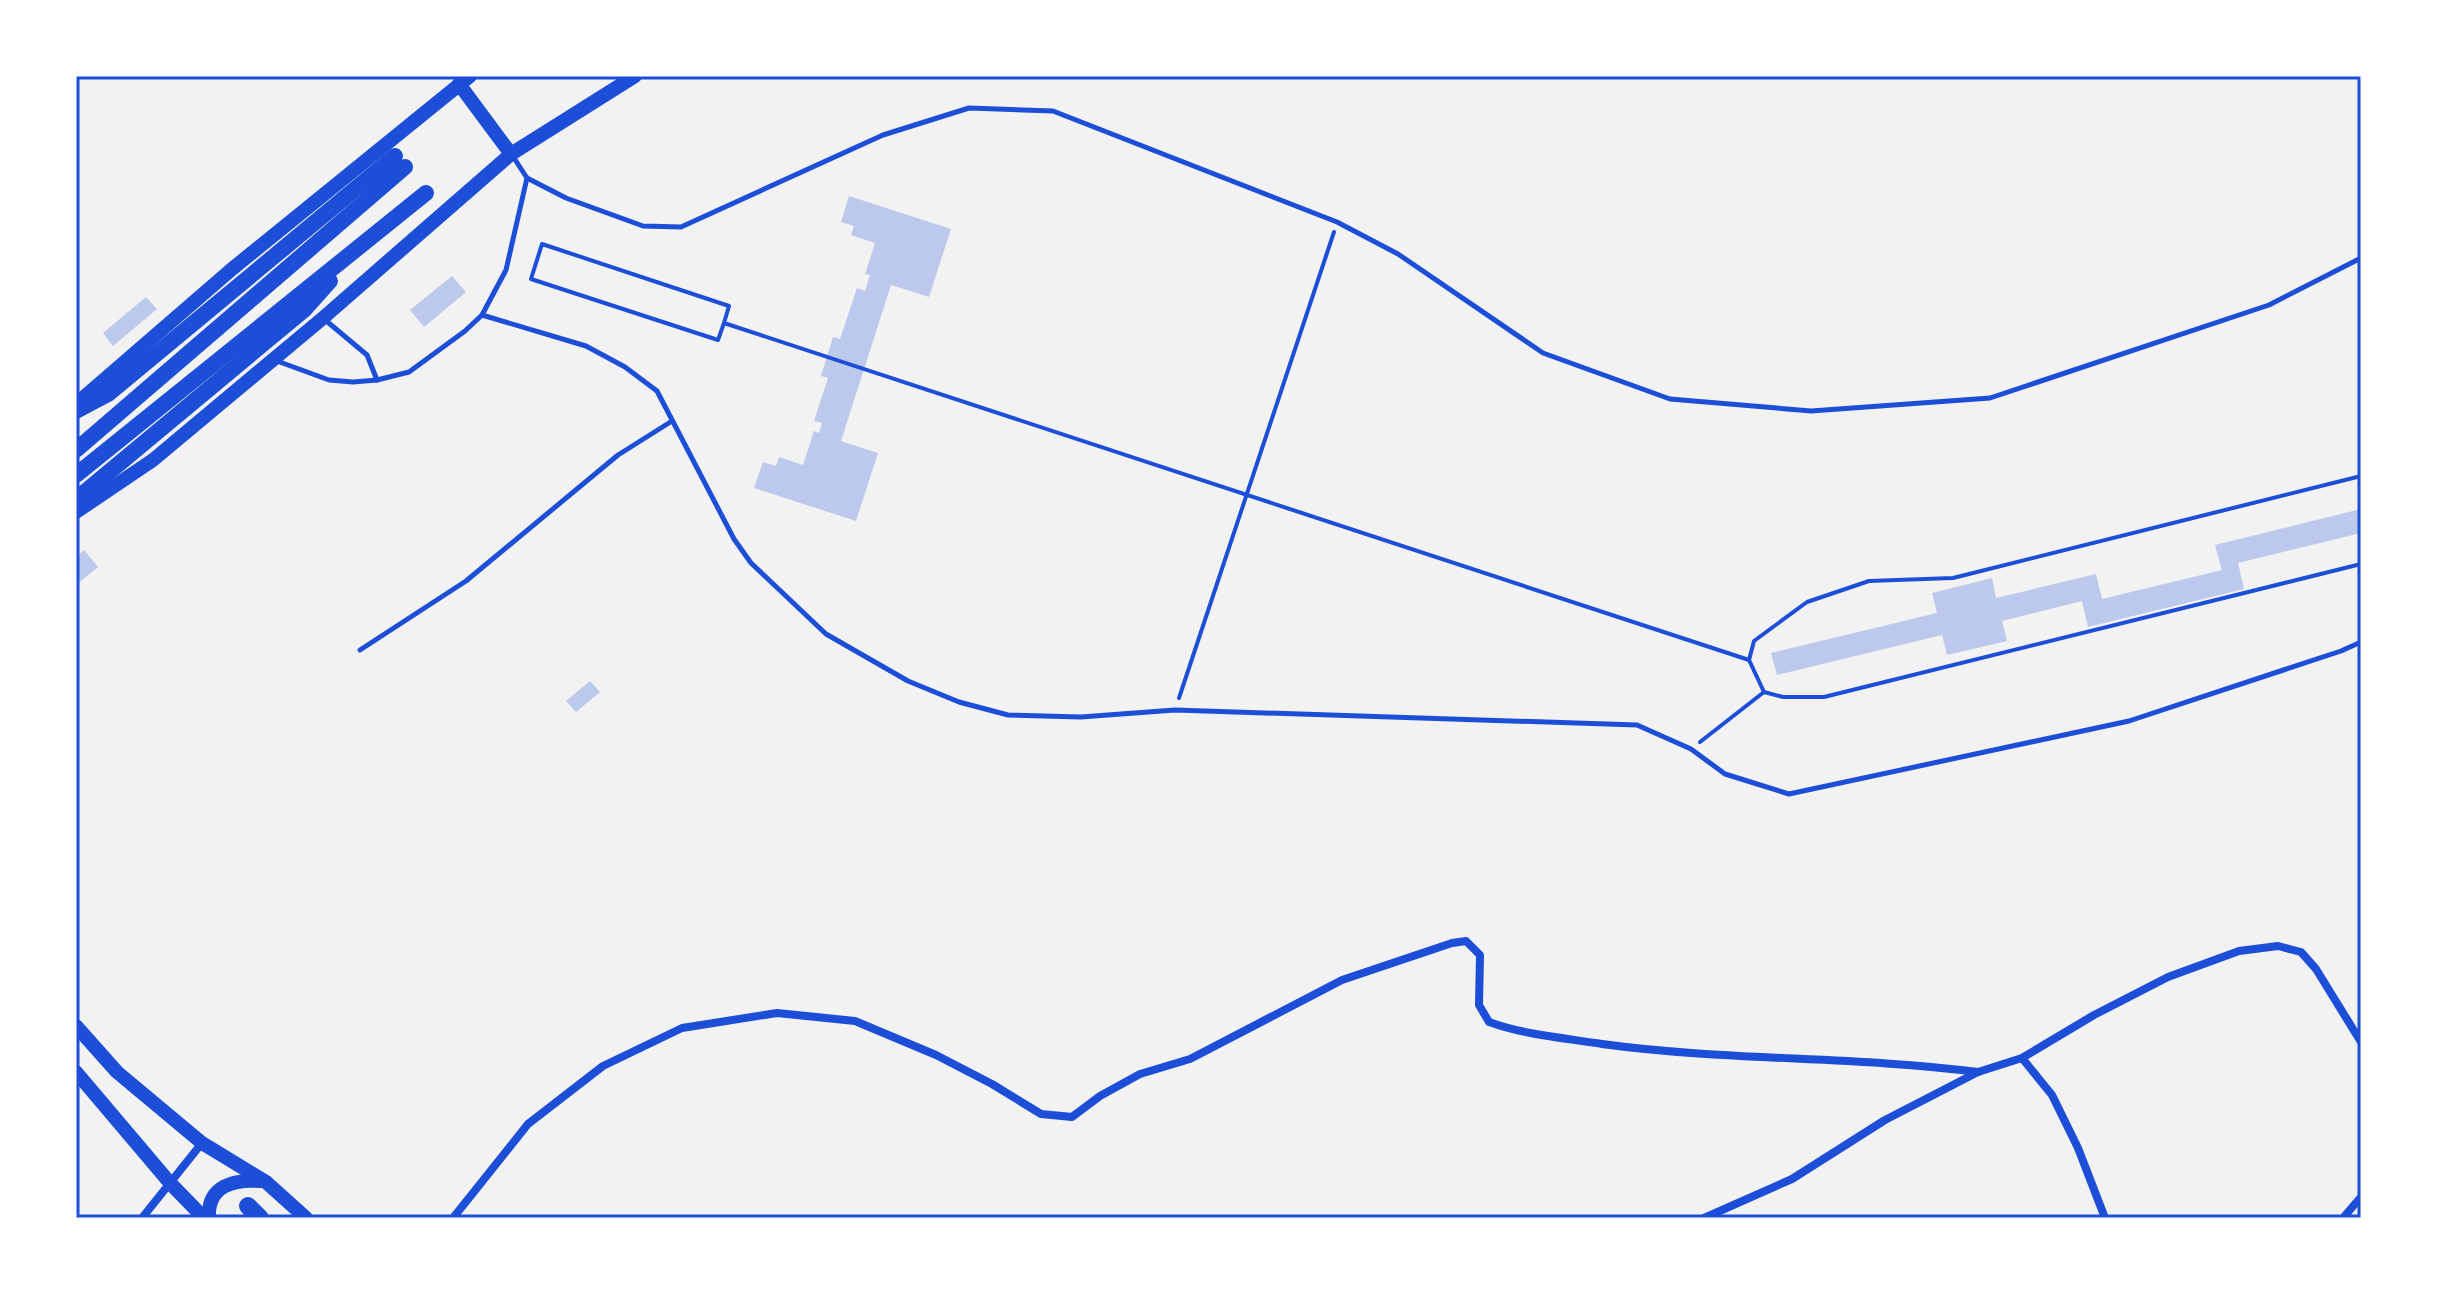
<svg xmlns="http://www.w3.org/2000/svg" width="2437" height="1294" viewBox="0 0 2437 1294" font-family="Georgia,serif">
<rect width="100%" height="100%" fill="#f2f2f2"/>
<!-- building -->
<g fill="#bdc9ec">
<polygon points="849,196 951,229 929,297 891,285 841,441 878,453 856,521 754,488 763,462 776,466 779,457 803,465 814,431 819,433 822,423 814,421 828,378 821,376 833,337 840,339 857,288 865,291 870,275 865,274 875,243 851,235 854,226 841,222"/>
<polygon points="452,276 466,292 424,327 410,310"/>
<polygon points="146,297 157,309 113,346 103,333"/>
<polygon points="2361,509 2361,533 2238,563 2244,589 2088,627 2082,601 2002,621 2007,641 1947,655 1942,635 1777,675 1771,653 1937,613 1932,593 1992,578 1996,598 2096,574 2102,599 2222,570 2215,545"/>
<polygon points="84,550 98,567 76,585 76,557"/>
<polygon points="590,681 600,692 576,712 566,701"/>
</g>
<g fill="none" stroke-linecap="round" stroke-linejoin="round">
<!-- path -->
<g stroke="#1d4ed8" stroke-width="4">
<polyline points="724,323 718,340 531,279 542,244 729,306 724,323 1749,660"/>
<polyline points="2361,476 1953,578 1869,581 1807,602 1754,641 1749,660 1764,692 1783,697 1824,697 2361,564"/>
<polyline points="1179,698 1334,232"/>
<polyline points="1700,742 1764,692"/>
</g>
<!-- service -->
<g stroke="#1d4ed8" stroke-width="5">
<polyline points="527,178 566,198 643,226 681,227 883,135 969,108 1053,111 1337,222 1398,254 1543,353 1670,399 1811,411 1990,398 2269,305 2361,258"/>
<polyline points="482,315 586,346 625,367 657,391 734,539 751,563 826,634 908,681 959,702 1008,715 1081,717 1175,710 1637,725 1691,749 1725,774 1789,794 2129,721 2341,651 2361,642"/>
<polyline points="324,319 367,355 377,380"/>
<polyline points="277,361 329,380 353,382 377,380 409,372 465,331 482,315 506,270 527,178 512,155"/>
<polyline points="360,650 466,581 618,455 672,421"/>
</g>
<!-- minor -->
<g stroke="#1d4ed8" stroke-width="8">
<polyline points="2022,1058 2052,1095 2078,1148 2105,1218"/>
<polyline points="142,1218 202,1143"/>
<path d="M453 1218 528 1124 603 1066 682 1028 777 1013 855 1021 936 1055 992 1084 1041 1114 1072 1117 1100 1096 1140 1074 1190 1059 1342 980 1452 943 1466 941 1480 955 1479 1005 1489 1022C1525 1035 1564 1038 1602 1044 1727 1061 1853 1056 1978 1072"/>
<polyline points="1704,1218 1792,1179 1885,1120 1978,1072 2022,1058 2094,1015 2168,977 2239,951 2278,946 2301,952 2316,969 2361,1042"/>
<polyline points="2343,1218 2361,1197"/>
</g>
<!-- tertiary -->
<g stroke="#1d4ed8" stroke-width="14">
<polyline points="459,84 511,154"/>
<polyline points="76,404 232,269 470,76"/>
<polyline points="76,512 153,460 323,318 511,154 635,76"/>
<polyline points="76,1026 117,1072 202,1143 266,1182 306,1218"/>
<polyline points="76,1072 170,1183 204,1218"/>
<path d="M209 1218C207 1185 235 1179 261 1181"/>
</g>
<!-- primary -->
<g stroke="#1d4ed8" stroke-width="16">
<polyline points="76,411 108,394 395,156"/>
<polyline points="76,450 405,167"/>
<polyline points="76,475 426,193"/>
<polyline points="76,504 85,492 305,309 330,281"/>
</g>
<!-- trunk -->
<polyline stroke="#1d4ed8" stroke-width="18" points="248,1206 260,1218"/>
</g>
<!-- border -->
<rect width="2437" height="1294" fill="none" stroke="#ffffff" stroke-width="156"/>
<rect x="78" y="78" width="2281" height="1138" fill="none" stroke="#1d4ed8" stroke-width="3"/>
</svg>
